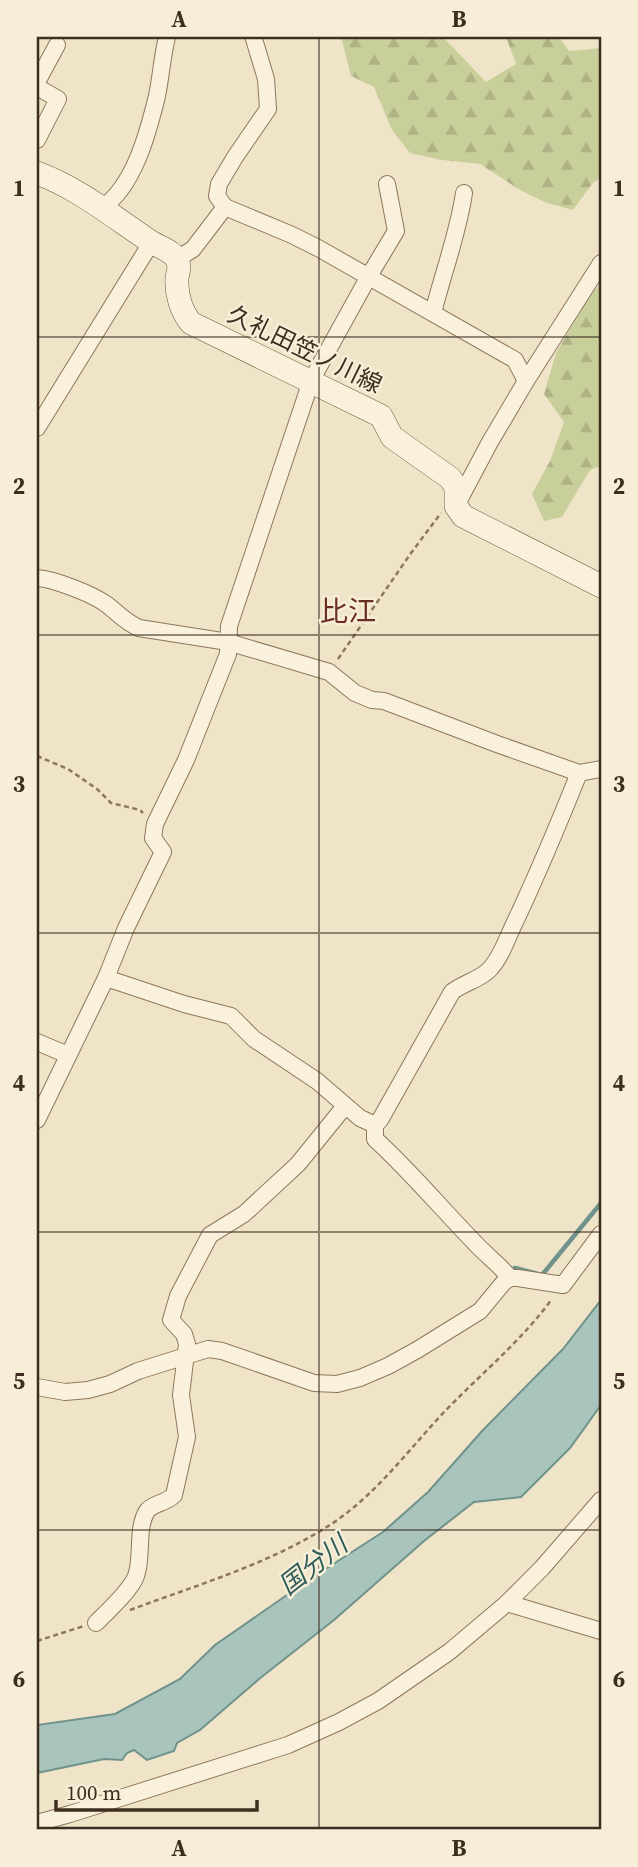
<svg xmlns="http://www.w3.org/2000/svg" width="638" height="1867" viewBox="0 0 638 1867" font-family="'Source Serif 4','Noto Sans JP',serif">
<defs>
<pattern id="forest-firs" width="22" height="20" patternUnits="userSpaceOnUse" patternTransform="scale(1.75)"><rect width="22" height="20" fill="#c9cf9b"/><path d="M5 1l3.5 6h-7zM16 11l3.5 6h-7z" fill="#aeb285"/></pattern>
</defs>
<rect width="100%" height="100%" fill="#f0e4c8"/>
<!-- forest -->
<g fill="url(#forest-firs)">
<polygon points="341,37 443,37 486,82 516,64 506,37 559,37 569,51 601,48 601,177 592,184 573,210 547,203 520,190 480,164 442,160 410,153 392,130 374,87 351,76"/>
<polygon points="601,284 601,466 590,470 562,517 544,521 532,494 550,461 564,422 544,394 556,353 593,291"/>
</g>
<!-- water -->
<polygon fill="#a9c4bc" stroke="#6f938a" stroke-width="2" points="601,1300 601,1405 570,1448 521,1497 474,1502 424,1541 334,1620 259,1679 200,1730 177,1743 174,1751 147,1760 134,1750 127,1753 122,1760 104,1759 37,1773 37,1725 115,1714 180,1679 215,1645 310,1579 383,1532 428,1492 483,1430 563,1349"/>
<g fill="none" stroke-linecap="round" stroke-linejoin="round">
<!-- stream -->
<polyline stroke="#6f938a" stroke-width="4.5" points="508,1272 515,1268 542,1275 601,1203"/>
<!-- minor casing -->
<g stroke="#8d765c" stroke-width="18">
<g id="minor">
<polyline points="37,82 57,45"/>
<polyline points="37,87 58,99 37,140"/>
<polyline points="225,207 217,196 219,184 235,157 268,109 266,79 254,39"/>
<path d="M102 208C134 186 148 133 157 96 161 77 162 57 167 37"/>
<polyline points="177,259 193,249 225,207 292,235 318,248 515,360 526,381"/>
<path d="M433 313C443 273 458 234 464 193"/>
<polyline points="37,428 151,243"/>
<polyline points="457,504 490,442 526,381 601,263"/>
<path d="M37 578C54 579 92 594 106 604 118 613 125 622 139 628L228 642 329 672 355 693 372 700 384 701 497 744 579 773 601 769"/>
<polyline points="106,978 184,1004 231,1016 254,1039 317,1081 360,1118 375,1125"/>
<polyline points="37,1042 68,1055"/>
<polyline points="37,1120 106,978 126,928 163,852 153,838 155,824 186,760 228,654 229,626 311,381 369,276 396,231 387,184"/>
<path d="M510 1278C500 1265 486 1255 475 1243 441 1208 410 1171 375 1139V1125L380 1120 452 992C463 983 479 980 489 970 501 958 507 938 515 922 538 873 559 823 579 773"/>
<polyline points="37,1387 65,1392 88,1390 110,1384 138,1371 208,1349 222,1351 314,1383 337,1384 360,1378 388,1366 417,1350 480,1311 504,1282 510,1278 518,1278 563,1285 601,1234"/>
<polyline points="507,1603 601,1631"/>
<path d="M96 1623C107 1612 131 1590 136 1576 143 1558 136 1528 147 1511 153 1503 165 1504 174 1495L187 1437 181 1395 187 1344 184 1334 171 1320 178 1296 210 1235 244 1214 298 1164 345 1106"/>
<polyline points="37,1823 70,1814 288,1745 339,1722 378,1701 449,1652 507,1603 542,1568 601,1500"/>
</g>
</g>
<!-- secondary casing -->
<g stroke="#6f573f" stroke-width="24">
<path id="secondary" d="M37 173C78 188 112 216 148 240 157 247 174 250 178 262 180 267 178 272 177 278 176 294 181 311 191 323L381 416 392 437 450 478 456 487V506L463 516 601 586"/>
</g>
<!-- path -->
<g stroke="#8d765c" stroke-width="2.5" stroke-dasharray="5 3.5" stroke-linecap="butt">
<polyline points="338,659 411,553 441,513"/>
<polyline points="37,756 68,769 97,789 111,803 140,810 143,813"/>
<path d="M130 1610C197 1585 269 1564 330 1525 376 1495 409 1449 446 1410 482 1373 522 1340 552 1299"/>
<polyline points="37,1641 84,1626"/>
</g>
<!-- minor -->
<use href="#minor" stroke="#faf1dc" stroke-width="16"/>
<!-- secondary -->
<use href="#secondary" stroke="#faf1dc" stroke-width="23"/>
</g>
<!-- grid -->
<path fill="none" stroke="#3d2e20" stroke-width="2" stroke-opacity="0.55" d="M319 37V1830M37 337H601M37 635H601M37 933H601M37 1232H601M37 1530H601"/>
<g text-anchor="middle" dominant-baseline="central" stroke-width="5" stroke-linejoin="round" paint-order="stroke">
<!-- street labels -->
<g font-size="24" fill="#3d2e20" stroke="#f7eed8">
<text transform="translate(305 349) rotate(26)">久礼田笠ノ川線</text>
</g>
<!-- water labels -->
<g font-size="26" font-style="italic" fill="#2f5d5a" stroke="#f7eed8">
<text transform="translate(313 1565) rotate(-38)">国分川</text>
</g>
<!-- quarter labels -->
<g font-size="28" fill="#6b2e1e" stroke="#f7eed8">
<text x="348" y="611">比江</text>
</g>
</g>
<!-- border -->
<rect width="638" height="1867" fill="none" stroke="#f7eed8" stroke-width="77"/>
<!-- scale -->
<path d="M56 1800v10h201v-10" fill="none" stroke="#3d2e20" stroke-width="3.5"/>
<text x="66" y="1800" font-size="21" fill="#3d2e20" stroke="#f7eed8" stroke-width="5" paint-order="stroke">100 m</text>
<rect x="38" y="38" width="562" height="1790" fill="none" stroke="#3d2e20" stroke-width="2.5"/>
<g font-size="23" text-anchor="middle" font-weight="bold" fill="#3d2e20">
<text x="179" y="27">A</text>
<text x="459" y="27">B</text>
<text x="19" y="196">1</text>
<text x="619" y="196">1</text>
<text x="19" y="494">2</text>
<text x="619" y="494">2</text>
<text x="19" y="792">3</text>
<text x="619" y="792">3</text>
<text x="19" y="1091">4</text>
<text x="619" y="1091">4</text>
<text x="19" y="1389">5</text>
<text x="619" y="1389">5</text>
<text x="19" y="1687">6</text>
<text x="619" y="1687">6</text>
<text x="179" y="1856">A</text>
<text x="459" y="1856">B</text>
</g>
</svg>
